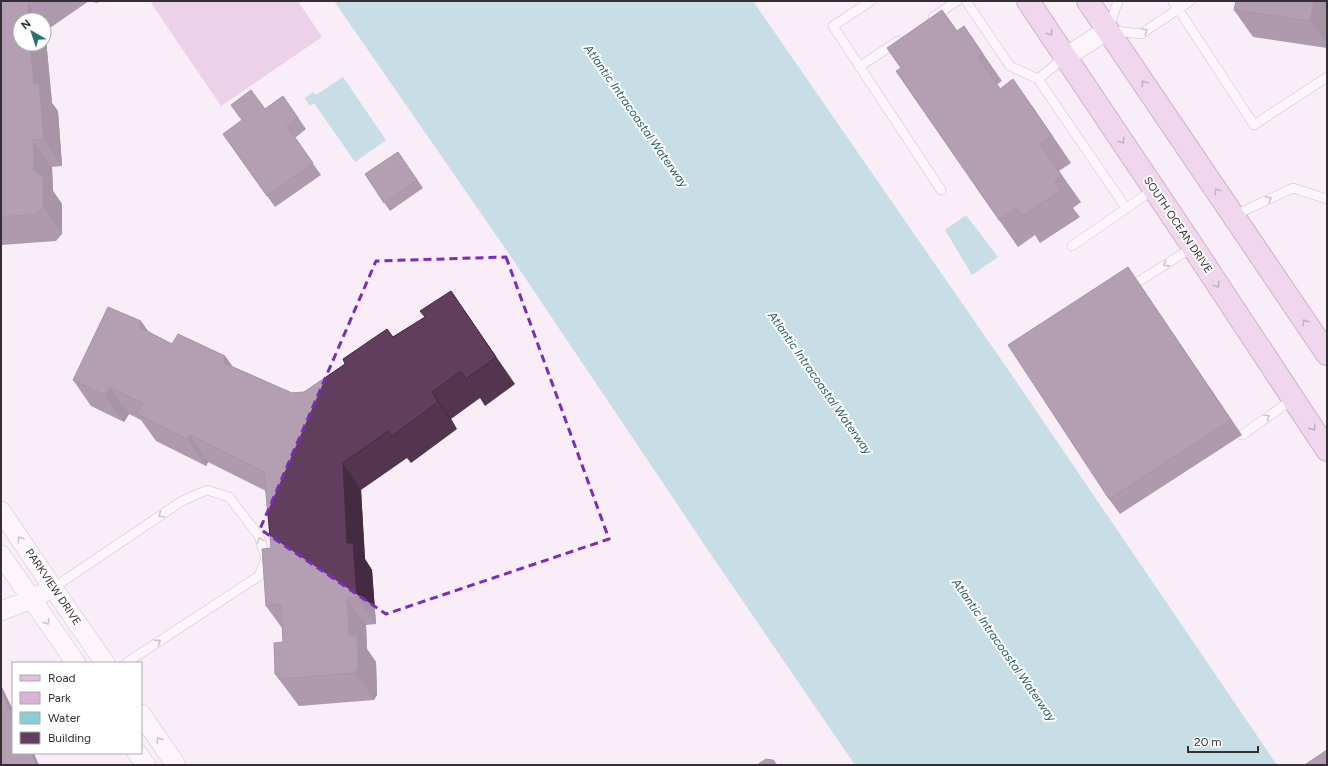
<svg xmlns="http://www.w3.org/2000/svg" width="1328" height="766" viewBox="0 0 1328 766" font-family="Figtree,sans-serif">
<rect width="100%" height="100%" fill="#f9edf7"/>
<!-- green -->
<polygon fill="#dbb2d4" points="154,1 298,1 322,37 221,106 151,3"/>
<!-- water -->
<g fill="#8bcdd2">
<polygon points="334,1 753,1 1020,387 1277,765 855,765 714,559 507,251"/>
<polygon points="343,77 386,140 355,162 314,103 310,106 305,98 313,92 316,95"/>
<polygon points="966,215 998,257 972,275 945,230"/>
</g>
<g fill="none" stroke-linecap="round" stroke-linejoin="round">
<!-- lane casing -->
<g stroke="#9a8f98" stroke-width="10">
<g id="lane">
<polyline points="871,1 833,26 941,190"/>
<polyline points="966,1 1010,66 1038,79 1126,208"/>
<polyline points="1118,1 1108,30 1141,34 1190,1"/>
<polyline points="1173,1 1254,125 1327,77"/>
<polyline points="933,17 957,1"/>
<polyline points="859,67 898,41"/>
<polyline points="1038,79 1065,57"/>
<polyline points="1233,216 1293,188 1327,199"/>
<polyline points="1072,246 1154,189"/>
<polyline points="1138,282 1193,247"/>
<polyline points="1242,435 1293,399"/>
<polyline points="53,588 182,501 207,490 229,497 259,536 266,559 259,576 126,663"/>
</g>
</g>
<!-- street casing -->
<g stroke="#9a8f98" stroke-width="20">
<g id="street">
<polyline points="1065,57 1108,30"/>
<polyline points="1,511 53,588 105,663"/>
<polyline points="1,555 76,663"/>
<polyline points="1,611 32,599 43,593"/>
<polyline points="141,714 176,765"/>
<polyline points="137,753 146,765"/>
</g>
</g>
<!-- primary casing -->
<g stroke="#9a6d94" stroke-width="24">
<g id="primary">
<polyline points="1028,1 1193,247 1327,450"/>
<polyline points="1088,1 1327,354"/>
</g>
</g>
<!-- lane -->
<use href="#lane" stroke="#fff" stroke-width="9"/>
<!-- street -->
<use href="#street" stroke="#fff" stroke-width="19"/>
<!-- primary -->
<use href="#primary" stroke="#e4bcdf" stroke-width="22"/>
</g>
<!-- wall -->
<g fill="#533550" fill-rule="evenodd">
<path d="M1 1H89L47 30V50L52 103 58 111 62 166 52 167 53 191 62 204V234L56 241 1 245ZM20 20H44V44Z"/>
<polygon points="90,1 100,1 97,3"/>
<polygon points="1327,1 1327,48 1253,37 1234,10"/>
<polygon points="964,26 1002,81 997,84 1000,88 1032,106 1071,163 1059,171 1081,202 1073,208 1080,217 1040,243 1035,235 1018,247 999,220 957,31"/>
<polygon points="283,96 306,129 295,138 321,175 275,207 223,134 265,109"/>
<polygon points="398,152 423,188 390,211 365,174"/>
<polygon points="1128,267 1242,435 1120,514 1109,499"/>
<polygon points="451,291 515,384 485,406 480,398 451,419 457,429 411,463 407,458 361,490 365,559 372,570 376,624 366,625 367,649 376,662 377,695 374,700 299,706 275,674 283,642 282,628 266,606 271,548 266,491 208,462 206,466 156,441 141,420 129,414 124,422 91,406 73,380 149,333 172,344 225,356 233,367 292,393 304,392 425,317"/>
</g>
<!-- shaded-wall -->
<g fill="#442b41">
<polygon points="1314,1 1327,1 1327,45 1310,21"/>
<polygon points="28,4 40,20 28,20"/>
<polygon points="44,26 47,30 47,50 52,103 58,111 62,166 44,139 34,84 30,44 44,44"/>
<polygon points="1013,79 1032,106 1071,163 1052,136"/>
<polygon points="33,140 52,167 53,191 62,204 62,234 43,207 34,170"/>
<polygon points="141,321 160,348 139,327"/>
<polygon points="225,356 244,383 224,363"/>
<polygon points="110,387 129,414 124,422 105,395"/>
<polygon points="432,392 451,419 457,429 438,402"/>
<polygon points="190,435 208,462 206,466 187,439"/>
<polygon points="343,463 361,490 365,559 372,570 376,624 357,597 347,543"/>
<polygon points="347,598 366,625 367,649 376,662 377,695 374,700 355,673 349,635"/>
<polygon points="1,685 13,710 13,717 1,692"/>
<polygon points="30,753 34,753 39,765 36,765"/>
</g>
<!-- building -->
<g fill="#613e5d" stroke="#442b41">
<polygon points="1,1 32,1 28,4 28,20 20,20 20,44 30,44 34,84 39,84 44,139 33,140 34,170 43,177 43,207 37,214 1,217"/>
<polygon points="1236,1 1314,1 1310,21 1234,10"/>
<polygon points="942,10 957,31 964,26 983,54 978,57 1000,89 1013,79 1052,136 1040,144 1062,176 1054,181 1061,190 1022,216 1016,208 999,220 896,71 901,68 887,48"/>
<polygon points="251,90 265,109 283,96 298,118 287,126 313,163 267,196 223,134 242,120 231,105"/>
<polygon points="398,152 417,180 384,203 365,174"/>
<polygon points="1128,267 1231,420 1109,499 1008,345"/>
<polygon points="451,291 496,357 466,379 461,371 432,392 438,402 392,436 388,431 343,463 347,543 353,543 357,597 347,598 349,635 357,635 358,668 355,673 280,679 275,674 274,643 283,642 281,604 266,606 262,549 271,548 264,472 190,435 187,439 137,414 143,404 110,387 105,395 73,380 108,307 141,321 139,327 172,344 178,334 225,356 224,363 292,393 304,392 345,364 343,359 387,329 393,337 425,317 420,311"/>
<polygon points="1,692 13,717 13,753 30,753 36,765 1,765"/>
<polygon points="1327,750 1327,765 1307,765 1306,764"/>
<polygon points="766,759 773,760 777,765 757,765"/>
</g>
<!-- one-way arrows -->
<defs><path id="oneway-chevron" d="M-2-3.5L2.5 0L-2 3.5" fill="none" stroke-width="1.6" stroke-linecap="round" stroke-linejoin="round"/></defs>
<g stroke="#999798">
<use href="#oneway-chevron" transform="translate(1145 31) rotate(-30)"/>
<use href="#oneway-chevron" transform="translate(1269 199) rotate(-25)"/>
<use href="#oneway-chevron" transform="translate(1166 264) rotate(147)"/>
<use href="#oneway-chevron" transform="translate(1267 417) rotate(-35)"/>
<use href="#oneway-chevron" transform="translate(161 515) rotate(146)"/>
<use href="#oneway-chevron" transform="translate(20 539) rotate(-124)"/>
<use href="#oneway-chevron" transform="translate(260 540) rotate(-109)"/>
<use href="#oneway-chevron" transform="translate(47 622) rotate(55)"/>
<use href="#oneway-chevron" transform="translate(158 642) rotate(-33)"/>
<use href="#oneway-chevron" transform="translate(159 740) rotate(-125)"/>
</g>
<g stroke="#836e80">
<use href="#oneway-chevron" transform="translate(1050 33) rotate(56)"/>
<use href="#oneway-chevron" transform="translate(1144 83) rotate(-124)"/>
<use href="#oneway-chevron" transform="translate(1122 141) rotate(56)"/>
<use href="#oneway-chevron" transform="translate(1217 191) rotate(-124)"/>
<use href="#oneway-chevron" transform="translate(1217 285) rotate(57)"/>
<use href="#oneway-chevron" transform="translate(1305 322) rotate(-124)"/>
<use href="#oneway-chevron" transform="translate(1313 428) rotate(56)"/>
</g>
<!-- marked area -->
<path d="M0 0H1328V766H0ZM506 257 609 539 386 614 260 529 376 261Z" fill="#f9edf7" fill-opacity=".55" fill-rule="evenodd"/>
<path fill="none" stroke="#7b2cbf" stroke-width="3" stroke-dasharray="8 5" stroke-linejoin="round" d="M506 257 609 539 386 614 260 529 376 261Z"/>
<g text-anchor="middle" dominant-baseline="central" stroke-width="4" stroke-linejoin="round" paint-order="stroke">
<!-- street labels -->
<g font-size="11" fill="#332f32" stroke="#fff">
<text transform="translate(1178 225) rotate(56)">SOUTH OCEAN DRIVE</text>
<text transform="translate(53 587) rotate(56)">PARKVIEW DRIVE</text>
</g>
<!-- water labels -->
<g font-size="12" font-style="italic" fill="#275e62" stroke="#fff">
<text transform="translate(636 116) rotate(55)">Atlantic Intracoastal Waterway</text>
<text transform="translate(820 383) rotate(55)">Atlantic Intracoastal Waterway</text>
<text transform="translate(1004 650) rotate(55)">Atlantic Intracoastal Waterway</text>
</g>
</g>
<!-- border -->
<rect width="1328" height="766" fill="none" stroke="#332f32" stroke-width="4"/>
<!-- legend -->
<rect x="12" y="662" width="130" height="92" fill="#ffffff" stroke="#adacad"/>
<rect x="20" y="675" width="20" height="6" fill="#e4bcdf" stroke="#adacad"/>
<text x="48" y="682" font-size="12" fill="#332f32">Road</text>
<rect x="20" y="692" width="20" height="12" fill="#dbb2d4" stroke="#adacad"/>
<text x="48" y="702" font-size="12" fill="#332f32">Park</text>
<rect x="20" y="712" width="20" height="12" fill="#8bcdd2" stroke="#adacad"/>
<text x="48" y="722" font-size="12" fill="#332f32">Water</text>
<rect x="20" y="732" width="20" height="12" fill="#613e5d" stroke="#adacad"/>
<text x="48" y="742" font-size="12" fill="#332f32">Building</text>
<!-- north arrow -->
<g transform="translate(32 32) rotate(321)"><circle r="19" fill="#ffffff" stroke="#adacad"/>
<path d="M0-3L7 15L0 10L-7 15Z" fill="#297378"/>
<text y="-6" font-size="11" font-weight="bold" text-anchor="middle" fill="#332f32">N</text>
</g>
<!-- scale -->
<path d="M1188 746v6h70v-6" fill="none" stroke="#332f32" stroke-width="2"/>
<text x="1194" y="746" font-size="12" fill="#332f32" stroke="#ffffff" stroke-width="3" paint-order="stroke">20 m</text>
</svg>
